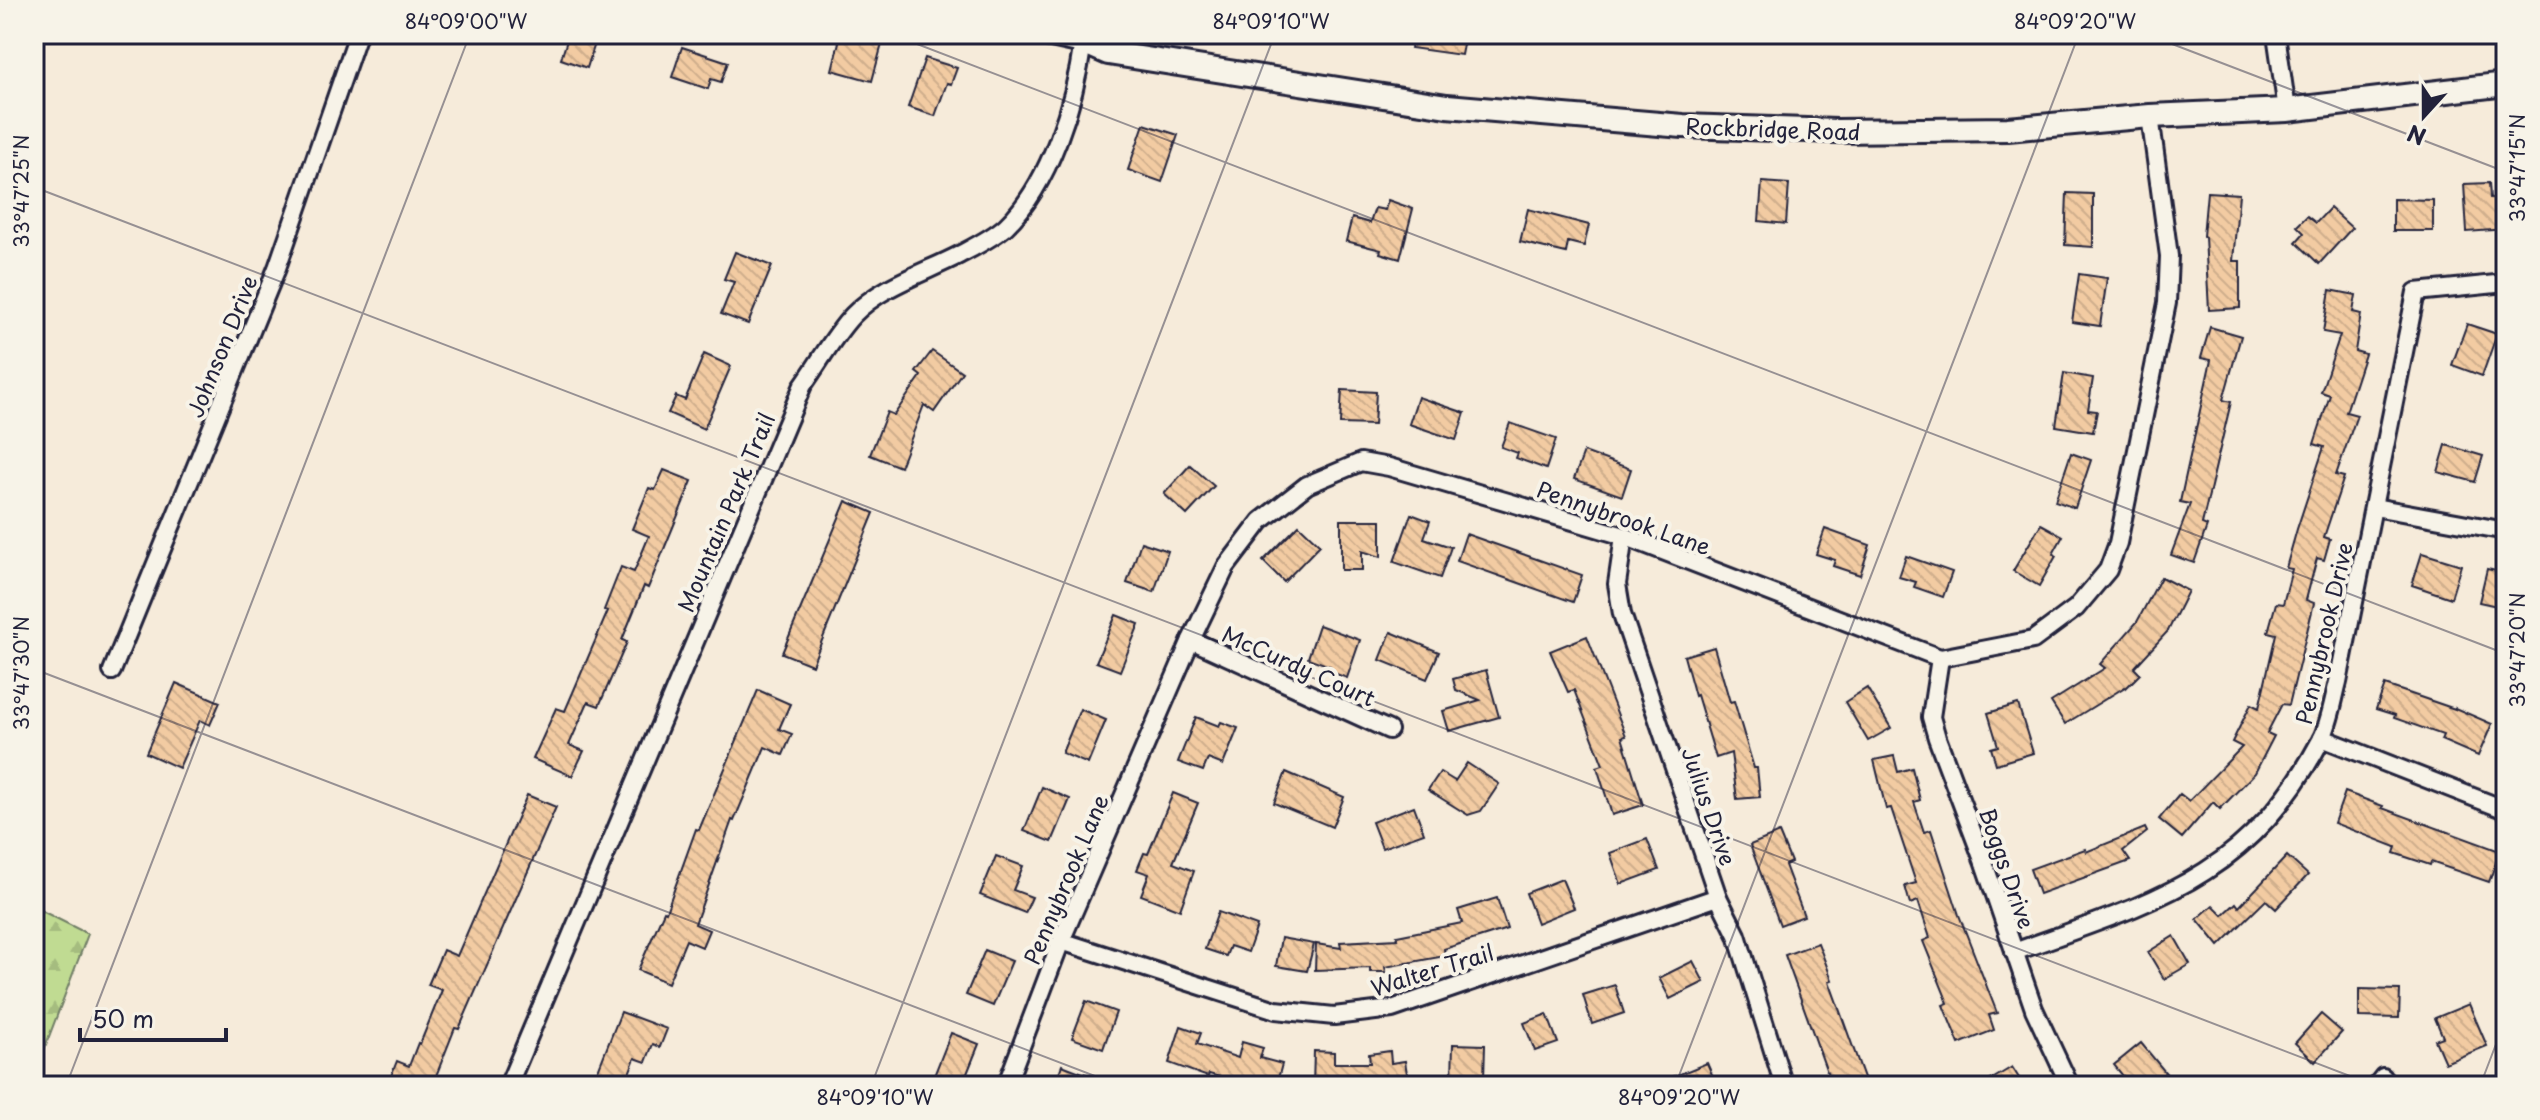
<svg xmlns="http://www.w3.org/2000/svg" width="2540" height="1120" viewBox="0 0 2540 1120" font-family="'Playpen Sans',sans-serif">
<defs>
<pattern id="forest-firs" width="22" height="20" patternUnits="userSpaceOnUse" patternTransform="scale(2)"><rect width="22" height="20" fill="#c0db92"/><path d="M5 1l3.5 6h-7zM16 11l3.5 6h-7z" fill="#a5bc7f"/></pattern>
<pattern id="building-back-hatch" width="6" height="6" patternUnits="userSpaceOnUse" patternTransform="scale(2)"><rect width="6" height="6" fill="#f2cba2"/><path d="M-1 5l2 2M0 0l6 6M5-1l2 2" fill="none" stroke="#cfae8c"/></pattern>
</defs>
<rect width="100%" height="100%" fill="#f6ebda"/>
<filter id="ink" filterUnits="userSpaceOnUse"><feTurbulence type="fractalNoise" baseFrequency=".0125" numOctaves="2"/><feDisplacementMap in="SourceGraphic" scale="16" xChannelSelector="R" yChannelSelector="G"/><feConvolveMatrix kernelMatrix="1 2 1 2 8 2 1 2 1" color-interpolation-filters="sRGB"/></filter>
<g filter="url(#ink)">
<!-- forest -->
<polygon fill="url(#forest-firs)" stroke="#717e66" stroke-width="2" points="34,907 88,934 34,1076"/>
<!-- building -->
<g fill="url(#building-back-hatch)" stroke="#22223b" stroke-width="2">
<polygon points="569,34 598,34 587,68 561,59"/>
<polygon points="841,34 882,44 872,81 832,70"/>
<polygon points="1413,34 1465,34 1461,55 1411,48"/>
<polygon points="682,47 728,62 721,82 711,79 708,89 672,77"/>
<polygon points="925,58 957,68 951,84 947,83 935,116 908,107"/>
<polygon points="1144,124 1178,135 1162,182 1128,170"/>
<polygon points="1762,182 1789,184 1786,224 1759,221"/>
<polygon points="2489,183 2490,198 2506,197 2506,229 2467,232 2464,184"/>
<polygon points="2207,192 2239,194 2233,261 2240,261 2240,308 2209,310 2205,237 2203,236"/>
<polygon points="2067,193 2093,194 2093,247 2065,245"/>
<polygon points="2393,199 2433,200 2433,231 2393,231"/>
<polygon points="1388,200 1413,209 1400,259 1380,253 1381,250 1346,241 1352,218 1370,223 1375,208 1385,210"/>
<polygon points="2330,208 2352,228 2319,264 2296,242 2304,233 2297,226 2307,216 2316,223"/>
<polygon points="1528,209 1589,225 1584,246 1568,242 1566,253 1520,242"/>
<polygon points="735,252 772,266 748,324 721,314 734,282 724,279"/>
<polygon points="2079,274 2107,278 2100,326 2072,322"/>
<polygon points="2330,290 2356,295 2353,312 2361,314 2355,351 2365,354 2346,412 2357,415 2336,475 2344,477 2324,537 2330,539 2324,560 2317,558 2306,600 2314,603 2289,705 2282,704 2267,733 2274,736 2255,773 2220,809 2213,802 2182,838 2159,819 2180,794 2189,801 2242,747 2232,742 2251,704 2259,708 2276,634 2268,632 2276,603 2283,604 2292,569 2286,568 2297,529 2324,447 2314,444 2330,395 2321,392 2340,335 2323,332"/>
<polygon points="2467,324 2497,334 2482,376 2452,365"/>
<polygon points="2210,327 2241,336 2223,400 2231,402 2202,524 2207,526 2194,563 2171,555 2190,504 2180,502 2211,360 2201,358"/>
<polygon points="932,351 962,372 934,412 924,405 900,467 870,455 887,412 894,415 921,376 916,372"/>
<polygon points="704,354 731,366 704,429 668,413 676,396 685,400"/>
<polygon points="2064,373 2093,378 2088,410 2097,411 2093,432 2056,426"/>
<polygon points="1342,390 1376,392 1374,425 1340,424"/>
<polygon points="1418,397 1465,413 1456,440 1409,424"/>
<polygon points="1510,423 1556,439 1546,469 1516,458 1518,453 1501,447"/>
<polygon points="2446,445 2483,456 2475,482 2438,472"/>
<polygon points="1584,452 1631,469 1622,496 1574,479"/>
<polygon points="2071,453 2091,460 2075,508 2055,501"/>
<polygon points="1190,465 1214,486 1187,515 1164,494"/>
<polygon points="664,470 692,481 648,588 644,586 622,640 627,642 599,706 588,702 569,745 584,751 572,776 533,759 556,708 565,711 608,611 604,610 621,567 634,572 649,536 632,529 649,488 655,490"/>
<polygon points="846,501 874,513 812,665 782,653"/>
<polygon points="1411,514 1430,521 1424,538 1451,547 1440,578 1394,562"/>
<polygon points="1341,520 1381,520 1381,557 1362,551 1362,570 1341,570"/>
<polygon points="2041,524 2063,536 2053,554 2056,556 2039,586 2013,571"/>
<polygon points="1299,525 1320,545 1284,582 1263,561"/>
<polygon points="1825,529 1870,545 1860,575 1833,566 1835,560 1816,554"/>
<polygon points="1466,534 1582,575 1573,602 1457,561"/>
<polygon points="1141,542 1168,551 1154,592 1127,583"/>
<polygon points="2422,553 2461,565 2451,598 2412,585"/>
<polygon points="1906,556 1952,572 1943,597 1914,587 1916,582 1899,577"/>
<polygon points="2487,569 2506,573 2506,608 2479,602"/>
<polygon points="2161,577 2188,591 2168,631 2134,668 2140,674 2126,688 2125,687 2065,724 2051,702 2105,668 2100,664 2137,622"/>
<polygon points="1116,615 1139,624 1120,671 1096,662"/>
<polygon points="1319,625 1360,640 1347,678 1328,671 1330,666 1308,658"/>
<polygon points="1391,632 1439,652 1427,679 1380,660"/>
<polygon points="1587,636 1626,736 1622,737 1643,805 1612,815 1597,767 1603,765 1574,690 1568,692 1550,651"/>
<polygon points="1714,647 1730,702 1734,701 1754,768 1757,768 1760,797 1737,799 1731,753 1716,758 1697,695 1695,696 1684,656"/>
<polygon points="1486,670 1499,717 1449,731 1443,711 1480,700 1456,690 1453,679"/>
<polygon points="176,683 220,702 210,725 200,720 179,768 146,753"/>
<polygon points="2385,685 2455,709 2455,708 2492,724 2478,756 2441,740 2443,735 2394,718 2395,715 2376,709"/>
<polygon points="1867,688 1891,728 1868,741 1845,702"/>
<polygon points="758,690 790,704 779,729 792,734 783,755 765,747 734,821 732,820 695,924 709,930 702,947 686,940 668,983 638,970 664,911 666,912 696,829 699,830"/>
<polygon points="2018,704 2033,753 1996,764 1991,748 1998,746 1988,713"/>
<polygon points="1080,709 1106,720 1088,764 1062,753"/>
<polygon points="1196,717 1219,726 1221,722 1238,728 1223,765 1208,759 1203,771 1178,762"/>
<polygon points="1894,756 1898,772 1912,768 1920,800 1914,802 1924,832 1931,830 1959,915 1997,1013 1989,1015 1994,1030 1959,1044 1943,1005 1948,1003 1923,941 1930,938 1918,901 1910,904 1905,886 1916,883 1891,808 1886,809 1874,760"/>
<polygon points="1467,763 1499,784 1481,811 1468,815 1428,790 1440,772 1455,781"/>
<polygon points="1286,772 1344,797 1332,827 1274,803"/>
<polygon points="1042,787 1070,799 1052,842 1024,831"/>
<polygon points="2345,792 2383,806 2382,808 2500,851 2489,882 2431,862 2430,865 2394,853 2396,847 2334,823"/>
<polygon points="1173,793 1198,803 1173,863 1194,871 1180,910 1141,895 1149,874 1137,870 1144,853 1148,854"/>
<polygon points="527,795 556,807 459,1029 455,1028 432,1086 387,1086 397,1061 409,1066 418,1043 420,1044 442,990 428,985 443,950 457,956"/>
<polygon points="1414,806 1424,833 1382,848 1372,822"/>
<polygon points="2145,828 2147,832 2123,851 2130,861 2039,894 2030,869 2085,849 2086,852"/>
<polygon points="1779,833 1791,862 1785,865 1804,916 1780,925 1750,845"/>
<polygon points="1647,839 1659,870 1621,884 1610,853"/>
<polygon points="996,856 1023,866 1013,890 1032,897 1025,913 980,895"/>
<polygon points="2287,856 2308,875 2276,909 2266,900 2219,946 2197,919 2213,905 2223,915 2236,903 2239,907"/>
<polygon points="1562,879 1574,908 1537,923 1526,893"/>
<polygon points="1497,898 1507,929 1444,949 1445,956 1385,967 1386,972 1370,972 1370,968 1315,970 1316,944 1341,948 1340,942 1398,939 1397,936 1462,923 1458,910"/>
<polygon points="1218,912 1257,926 1248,952 1230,946 1226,956 1205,949"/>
<polygon points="2174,936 2190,964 2164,979 2148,952"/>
<polygon points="1281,938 1314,944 1307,971 1276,966"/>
<polygon points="1818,943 1832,980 1829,981 1867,1086 1832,1086 1785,955"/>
<polygon points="985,950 1012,961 993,1006 966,995"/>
<polygon points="1693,961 1704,982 1670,999 1659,978"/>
<polygon points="1615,985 1624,1013 1592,1024 1583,995"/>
<polygon points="2359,989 2400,990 2399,1018 2359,1017"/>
<polygon points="1086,1001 1116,1012 1103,1049 1072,1038"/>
<polygon points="2469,1004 2487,1046 2445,1063 2435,1040 2443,1037 2435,1018"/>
<polygon points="621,1012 667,1029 660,1047 653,1044 646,1062 635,1058 625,1084 597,1073"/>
<polygon points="1547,1014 1558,1043 1535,1051 1524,1023"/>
<polygon points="2321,1014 2342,1032 2315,1062 2295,1043"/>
<polygon points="1181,1026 1201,1033 1197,1044 1238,1058 1242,1042 1263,1048 1260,1058 1282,1064 1276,1086 1252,1086 1209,1074 1208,1077 1169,1063"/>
<polygon points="951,1033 979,1044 962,1086 934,1076"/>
<polygon points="2141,1043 2166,1073 2150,1086 2131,1086 2114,1065"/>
<polygon points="1453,1044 1485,1045 1484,1079 1452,1078"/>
<polygon points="1314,1051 1334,1052 1334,1063 1370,1063 1369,1054 1390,1051 1391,1063 1405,1061 1409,1086 1313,1086"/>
<polygon points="1707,1063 1717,1086 1653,1086 1653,1085"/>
<polygon points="1062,1065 1114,1085 1114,1086 1054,1086"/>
<polygon points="2012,1067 2024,1086 1981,1086"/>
</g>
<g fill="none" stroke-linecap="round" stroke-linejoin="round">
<!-- minor casing -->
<g stroke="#22223b" stroke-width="22">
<g id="minor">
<polyline points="2276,34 2287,110"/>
<polyline points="2374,507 2506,531"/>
<polyline points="1624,536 1617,584 1622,614 1718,897 1737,935 1784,1086"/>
<polyline points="1191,640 1389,730"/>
<polyline points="1940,658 1931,717 1937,738 1983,860 2034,1009 2070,1086"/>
<polyline points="112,671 277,268 358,34"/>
<polyline points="2322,738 2506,810"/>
<polyline points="1061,941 1276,1010 1334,1016 1392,1009 1718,897"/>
<path d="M2014 952C2152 902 2247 880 2321 740 2330 723 2333 701 2338 682L2416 292 2506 283"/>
<path d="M508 1086 803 385C819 363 834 335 853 315 881 286 924 273 959 255 974 247 994 237 1006 226 1050 184 1075 101 1083 42"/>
<polyline points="1006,1086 1061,941 1191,640 1226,567 1261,521 1307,485 1361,462 1389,467 1624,536 1940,658 2033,640 2076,608 2108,570 2118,543 2167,303 2169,256 2150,116"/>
<polyline points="2376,1086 2383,1077"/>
</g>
</g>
<!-- secondary casing -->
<g stroke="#22223b" stroke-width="28">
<polyline id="secondary" points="1047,34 1083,42 1108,53 1447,106 1683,126 1837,131 2008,129 2150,116 2287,110 2506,84"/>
</g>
<!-- path -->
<path stroke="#22223b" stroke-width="4" stroke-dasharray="2 6" stroke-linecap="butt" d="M34 1027C40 1036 41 1047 34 1057"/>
<!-- minor -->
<use href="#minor" stroke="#f7f3e8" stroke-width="16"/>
<!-- secondary -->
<use href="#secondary" stroke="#f7f3e8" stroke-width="22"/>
</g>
</g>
<!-- ticks -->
<path fill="none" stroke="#22223b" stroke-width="2" stroke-opacity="0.45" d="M891 34 2506 654M2146 34 2506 172M34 187 2376 1086M34 669 1121 1086M66 1086 470 34M871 1086 1275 34M1675 1086 2079 34M2480 1086 2506 1018"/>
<g text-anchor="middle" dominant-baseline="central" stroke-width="8" stroke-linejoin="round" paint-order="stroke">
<!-- street labels -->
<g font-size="22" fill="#22223b" stroke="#f7f3e8">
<text transform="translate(1773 128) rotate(2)">Rockbridge Road</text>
<text transform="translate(221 346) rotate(-68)">Johnson Drive</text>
<text transform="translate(725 512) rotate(-67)">Mountain Park Trail</text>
<text transform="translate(1624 517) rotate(19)">Pennybrook Lane</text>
<text transform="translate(2323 633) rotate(-77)">Pennybrook Drive</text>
<text transform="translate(1299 665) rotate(24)">McCurdy Court</text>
<text transform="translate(1710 806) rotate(71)">Julius Drive</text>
<text transform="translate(2008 868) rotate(71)">Boggs Drive</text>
<text transform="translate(1065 879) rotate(-67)">Pennybrook Lane</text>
<text transform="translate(1432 969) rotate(-17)">Walter Trail</text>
</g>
</g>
<!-- margin -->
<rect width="2540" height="1120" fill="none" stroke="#f7f3e8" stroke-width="88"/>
<!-- north arrow -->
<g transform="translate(2424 116) rotate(201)" stroke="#f7f3e8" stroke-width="6" paint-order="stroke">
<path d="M0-6L14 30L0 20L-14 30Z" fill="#22223b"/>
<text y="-12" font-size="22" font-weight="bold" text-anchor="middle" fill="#22223b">N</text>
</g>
<!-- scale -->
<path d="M80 1028v12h146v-12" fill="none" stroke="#22223b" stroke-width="4"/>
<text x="92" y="1028" font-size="24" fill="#22223b" stroke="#f7f3e8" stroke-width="6" paint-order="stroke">50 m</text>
<rect x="44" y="44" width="2452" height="1032" fill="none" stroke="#22223b" stroke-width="3"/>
<g font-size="20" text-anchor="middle" fill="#22223b">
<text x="466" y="29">84°09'00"W</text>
<text x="1271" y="29">84°09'10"W</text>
<text x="2075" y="29">84°09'20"W</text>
<text transform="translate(2518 168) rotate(-90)" y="7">33°47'15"N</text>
<text transform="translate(22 191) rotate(-90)" y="7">33°47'25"N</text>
<text transform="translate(2518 650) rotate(-90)" y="7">33°47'20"N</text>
<text transform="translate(22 673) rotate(-90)" y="7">33°47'30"N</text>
<text x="875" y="1105">84°09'10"W</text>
<text x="1679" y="1105">84°09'20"W</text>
</g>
</svg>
